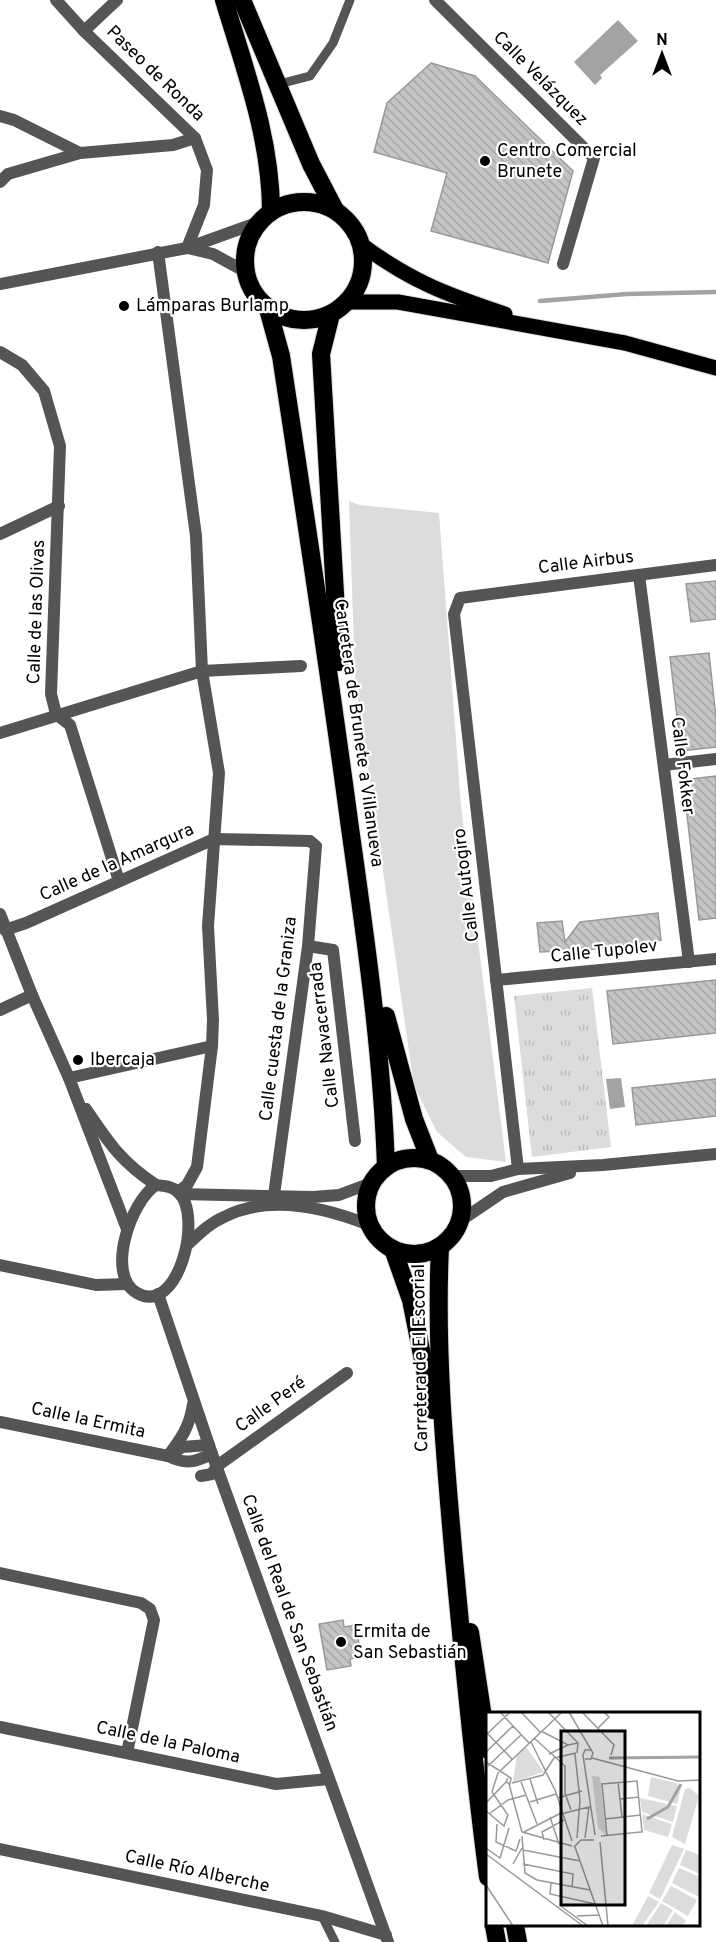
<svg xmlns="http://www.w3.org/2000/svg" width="716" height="1942" viewBox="0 0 716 1942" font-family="Overpass,sans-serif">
<defs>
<pattern id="grass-tufts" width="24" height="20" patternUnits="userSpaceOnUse" patternTransform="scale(1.5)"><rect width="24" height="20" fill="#dcdcdc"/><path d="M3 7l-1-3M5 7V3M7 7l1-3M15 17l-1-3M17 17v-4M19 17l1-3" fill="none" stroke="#bbb"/></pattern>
<pattern id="building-back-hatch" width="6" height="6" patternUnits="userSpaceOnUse" patternTransform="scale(1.5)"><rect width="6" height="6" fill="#c4c4c4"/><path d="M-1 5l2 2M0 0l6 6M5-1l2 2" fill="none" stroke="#a7a7a7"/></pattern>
</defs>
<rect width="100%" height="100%" fill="#fff"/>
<!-- grass -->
<polygon fill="url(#grass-tufts)" points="592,988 611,1147 532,1157 514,996"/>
<!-- green -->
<polygon fill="#dcdcdc" points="349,501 360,505 439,513 461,806 506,1162 466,1157 437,1132 414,1086 355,677"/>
<!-- water -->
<g fill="#a3a3a3">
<polygon points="618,20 638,41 600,75 602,78 595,85 574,62"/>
<polygon points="621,1078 625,1107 610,1109 606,1079"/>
</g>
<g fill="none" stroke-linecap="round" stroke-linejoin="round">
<!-- stream -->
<polyline stroke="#a3a3a3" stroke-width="4.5" points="540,301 627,294 716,292"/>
</g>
<!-- building -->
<g fill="url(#building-back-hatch)" stroke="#999" stroke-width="1.5">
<polygon points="431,63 475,76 573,171 548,263 431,231 447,173 374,152 387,103"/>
<polygon points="716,581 716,619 691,622 686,584"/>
<polygon points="709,653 716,718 716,747 681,751 670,657"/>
<polygon points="716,776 716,918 699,920 683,780"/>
<polygon points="658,913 661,940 587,950 540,952 537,923 562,921 565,942 580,922"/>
<polygon points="716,980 716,1033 613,1044 607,991"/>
<polygon points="716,1079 716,1116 636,1125 632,1088"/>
<polygon points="343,1620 344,1627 356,1625 361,1657 350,1659 351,1666 327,1670 319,1624"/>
</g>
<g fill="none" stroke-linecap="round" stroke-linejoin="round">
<!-- primary casing -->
<g stroke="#dbdbdb" stroke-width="17">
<g id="primary">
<path d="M362 245C412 282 448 295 505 314"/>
<polyline points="348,302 398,302 625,343 716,368"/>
</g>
</g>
<!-- highway casing -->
<g stroke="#dbdbdb" stroke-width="20">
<g id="highway">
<path d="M224 0C245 70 271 138 271 212"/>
<polyline points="242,0 311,164 335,210"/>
<circle cx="304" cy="261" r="59"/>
<path d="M268 309 281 356C305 513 329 670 350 828 366 941 382 1053 386 1167"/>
<polyline points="331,314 321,354 339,662"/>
<polyline points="386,1016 414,1119 430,1160"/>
<circle cx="414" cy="1206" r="48"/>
<path d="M440 1247C435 1352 445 1456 454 1560 464 1666 474 1772 488 1877"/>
<polyline points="393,1249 411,1300 433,1410"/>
<polyline points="470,1632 488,1750"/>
<polyline points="494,1926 497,1942"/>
<polyline points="515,1926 518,1942"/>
</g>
</g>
<!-- lane -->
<g stroke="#555" stroke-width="9">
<polyline points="279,84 310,76 333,43 350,0"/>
<polyline points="322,1916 335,1942"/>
</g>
<!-- street -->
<g stroke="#555" stroke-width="12">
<polyline points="56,0 84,31 195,138 207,170 204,205 187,248"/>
<polyline points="435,0 594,158 563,264"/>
<polyline points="84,31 117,0"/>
<polyline points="0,116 14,120 80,153 173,145 195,138"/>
<polyline points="0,182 8,174 80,153"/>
<polyline points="188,248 213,254 246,272"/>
<polyline points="158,252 196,536 202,671 219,773 208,926 213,1020 212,1046 197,1167 187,1185 178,1192"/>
<polyline points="0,284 187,248 259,222"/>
<polyline points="0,352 22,365 44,391 60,446 51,694 56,714 70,725 119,881"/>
<polyline points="0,534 59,506"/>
<polyline points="639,575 689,962"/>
<polyline points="0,733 202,671 301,666"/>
<polyline points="664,765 716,759"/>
<polyline points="0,914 32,995 69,1078 127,1229"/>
<polyline points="5,930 26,923 214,839 310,841 316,846 308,946 274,1195"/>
<polyline points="308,946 333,950 355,1141"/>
<polyline points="496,980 716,959"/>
<polyline points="0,1010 32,995"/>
<polyline points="69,1078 212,1046"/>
<path d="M86 1109C109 1143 121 1162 156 1185"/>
<polyline points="518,1169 454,614 460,598 716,565"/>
<polyline points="452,1176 491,1176 518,1169 603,1165 716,1154"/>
<path d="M156 1185C164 1186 172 1186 178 1192 204 1215 178 1317 137 1293 105 1275 131 1201 156 1185Z"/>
<polyline points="180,1194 313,1197 339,1195 371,1183"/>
<polyline points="460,1221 503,1192 570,1173"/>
<path d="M187 1245C199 1234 210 1223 224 1217 269 1194 326 1208 369 1225"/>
<polyline points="0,1265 96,1285 127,1284"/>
<polyline points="158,1294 212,1454 388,1942"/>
<path d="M0 1422 168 1456C186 1465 195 1462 212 1454"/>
<polyline points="172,1454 182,1447 209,1445"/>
<path d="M168 1456C181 1439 190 1426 193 1404"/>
<polyline points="201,1476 212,1474 217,1466 347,1373"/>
<polyline points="0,1573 141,1603 150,1609 154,1620 127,1753"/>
<polyline points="0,1727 276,1784 329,1779"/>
<polyline points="0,1849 322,1916 386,1935"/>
</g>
<!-- primary -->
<use href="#primary" stroke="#000" stroke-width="15"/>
<!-- highway -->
<use href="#highway" stroke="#000" stroke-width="18"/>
</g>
<!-- markers -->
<g fill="#000" stroke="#fff" stroke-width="2">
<circle cx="485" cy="161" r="6"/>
<circle cx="124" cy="306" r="6"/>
<circle cx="78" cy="1060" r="6"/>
<circle cx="341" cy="1642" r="6"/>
</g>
<g text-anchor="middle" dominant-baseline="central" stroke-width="4.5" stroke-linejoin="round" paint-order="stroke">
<!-- street labels -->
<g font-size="18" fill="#000" stroke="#fff">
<text transform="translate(155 74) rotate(44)">Paseo de Ronda</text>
<text transform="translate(540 79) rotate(45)">Calle Velázquez</text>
<text transform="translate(586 563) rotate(-7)">Calle Airbus</text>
<text transform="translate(37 612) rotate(-88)">Calle de las Olivas</text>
<text transform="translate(358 733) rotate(82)">Carretera de Brunete a Villanueva</text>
<text transform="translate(682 766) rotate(83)">Calle Fokker</text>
<text transform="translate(117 863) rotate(-24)">Calle de la Amargura</text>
<text transform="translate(467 885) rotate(-97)">Calle Autogiro</text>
<text transform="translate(604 952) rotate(-6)">Calle Tupolev</text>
<text transform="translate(279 1019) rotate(-83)">Calle cuesta de la Graniza</text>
<text transform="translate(325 1035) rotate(-97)">Calle Navacerrada</text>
<text transform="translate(421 1358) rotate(-91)">Carretera de El Escorial</text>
<text transform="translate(271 1405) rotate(-36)">Calle Peré</text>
<text transform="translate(88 1421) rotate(12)">Calle la Ermita</text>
<text transform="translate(289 1613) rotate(70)">Calle del Real de San Sebastián</text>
<text transform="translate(168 1743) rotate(12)">Calle de la Paloma</text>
<text transform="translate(197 1872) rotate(12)">Calle Río Alberche</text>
</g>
<!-- poi labels -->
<g font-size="18" fill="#000" stroke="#fff" text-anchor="start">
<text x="497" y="151">Centro Comercial<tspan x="497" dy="21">Brunete</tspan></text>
<text x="136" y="306">Lámparas Burlamp</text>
<text x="90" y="1060">Ibercaja</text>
<text x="353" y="1632">Ermita de<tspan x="353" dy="21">San Sebastián</tspan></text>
</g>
</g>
<!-- overview -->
<g transform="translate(486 1712)">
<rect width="214" height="214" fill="#fff"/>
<path d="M165 65 190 71 195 76 191 92 162 84ZM204 76 213 84 199 132 186 125 199 77ZM154 86 191 94 187 110 156 100ZM156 102 186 112 182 125 158 118ZM186 133 198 137 174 187 163 181ZM200 138 214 143V162L194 153ZM193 156 214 165 213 185 186 171ZM185 174 211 188 202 204 176 189ZM162 184 173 190 156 214H146ZM175 191 187 198 181 208 177 214H160ZM189 200 200 209 196 214H180Z" fill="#dcdcdc"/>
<path d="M40 35 58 60 27 70 31 43ZM106 64 114 65 120 123 112 116Z" fill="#dcdcdc"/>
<path fill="none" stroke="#a3a3a3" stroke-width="3" d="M123 46 215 45M161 107 182 95 195 72"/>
<path fill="none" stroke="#999" stroke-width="1.5" d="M14 0 43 31M35 0 54 20M62 0 92 31 91 41M83 0 107 41 105 47H99M96 0 128 33 125 43M111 17 123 5 118 0M55 19 82 33 92 31M0 20 26 47M0 23 24 0M48 26 79 54V81L85 98M45 30 69 78 86 129M105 38H99L97 43 109 123M0 40 27 14M63 42 82 33M89 42 94 88 91 126M68 46 90 41M106 46 192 69 215 68M0 50 25 66 24 72 20 70 22 66M2 54 35 23M44 67 52 92M35 70 51 112M132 70 136 105M26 71 57 63 68 46M23 72 36 120M6 80 12 61 76 0M71 86 96 79M134 87 153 85M44 90 70 82M0 91 20 70M0 99 18 114 22 103 6 80M3 102 22 88 40 83M75 102 103 95 99 126M64 105 73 132M119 107 155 103M11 112 10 130 30 139 34 127M36 120 86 134M38 120 75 101M36 124 39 161 51 168 104 178M115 124 155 120H156L151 69 116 72 121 124M58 128 56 120 78 108M114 130 122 214M88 135 95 128H108M89 135 117 214M0 136 14 146 23 116M37 138 94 149M0 142 97 214M27 152 36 136M37 152 87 162 86 176M65 171 64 182 109 192M0 173 27 214M76 195 102 214M91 204 113 203"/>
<path fill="#000" fill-opacity="0.15" stroke="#000" stroke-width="3" d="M75 19H139V193H75Z"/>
<rect width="214" height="214" fill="none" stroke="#000" stroke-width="3"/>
</g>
<!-- north arrow -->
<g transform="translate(662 54)" stroke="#ffffff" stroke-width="4.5" paint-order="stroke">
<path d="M0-4.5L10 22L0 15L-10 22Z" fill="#000000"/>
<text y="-9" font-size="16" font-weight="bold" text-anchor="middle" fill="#000000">N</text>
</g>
</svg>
